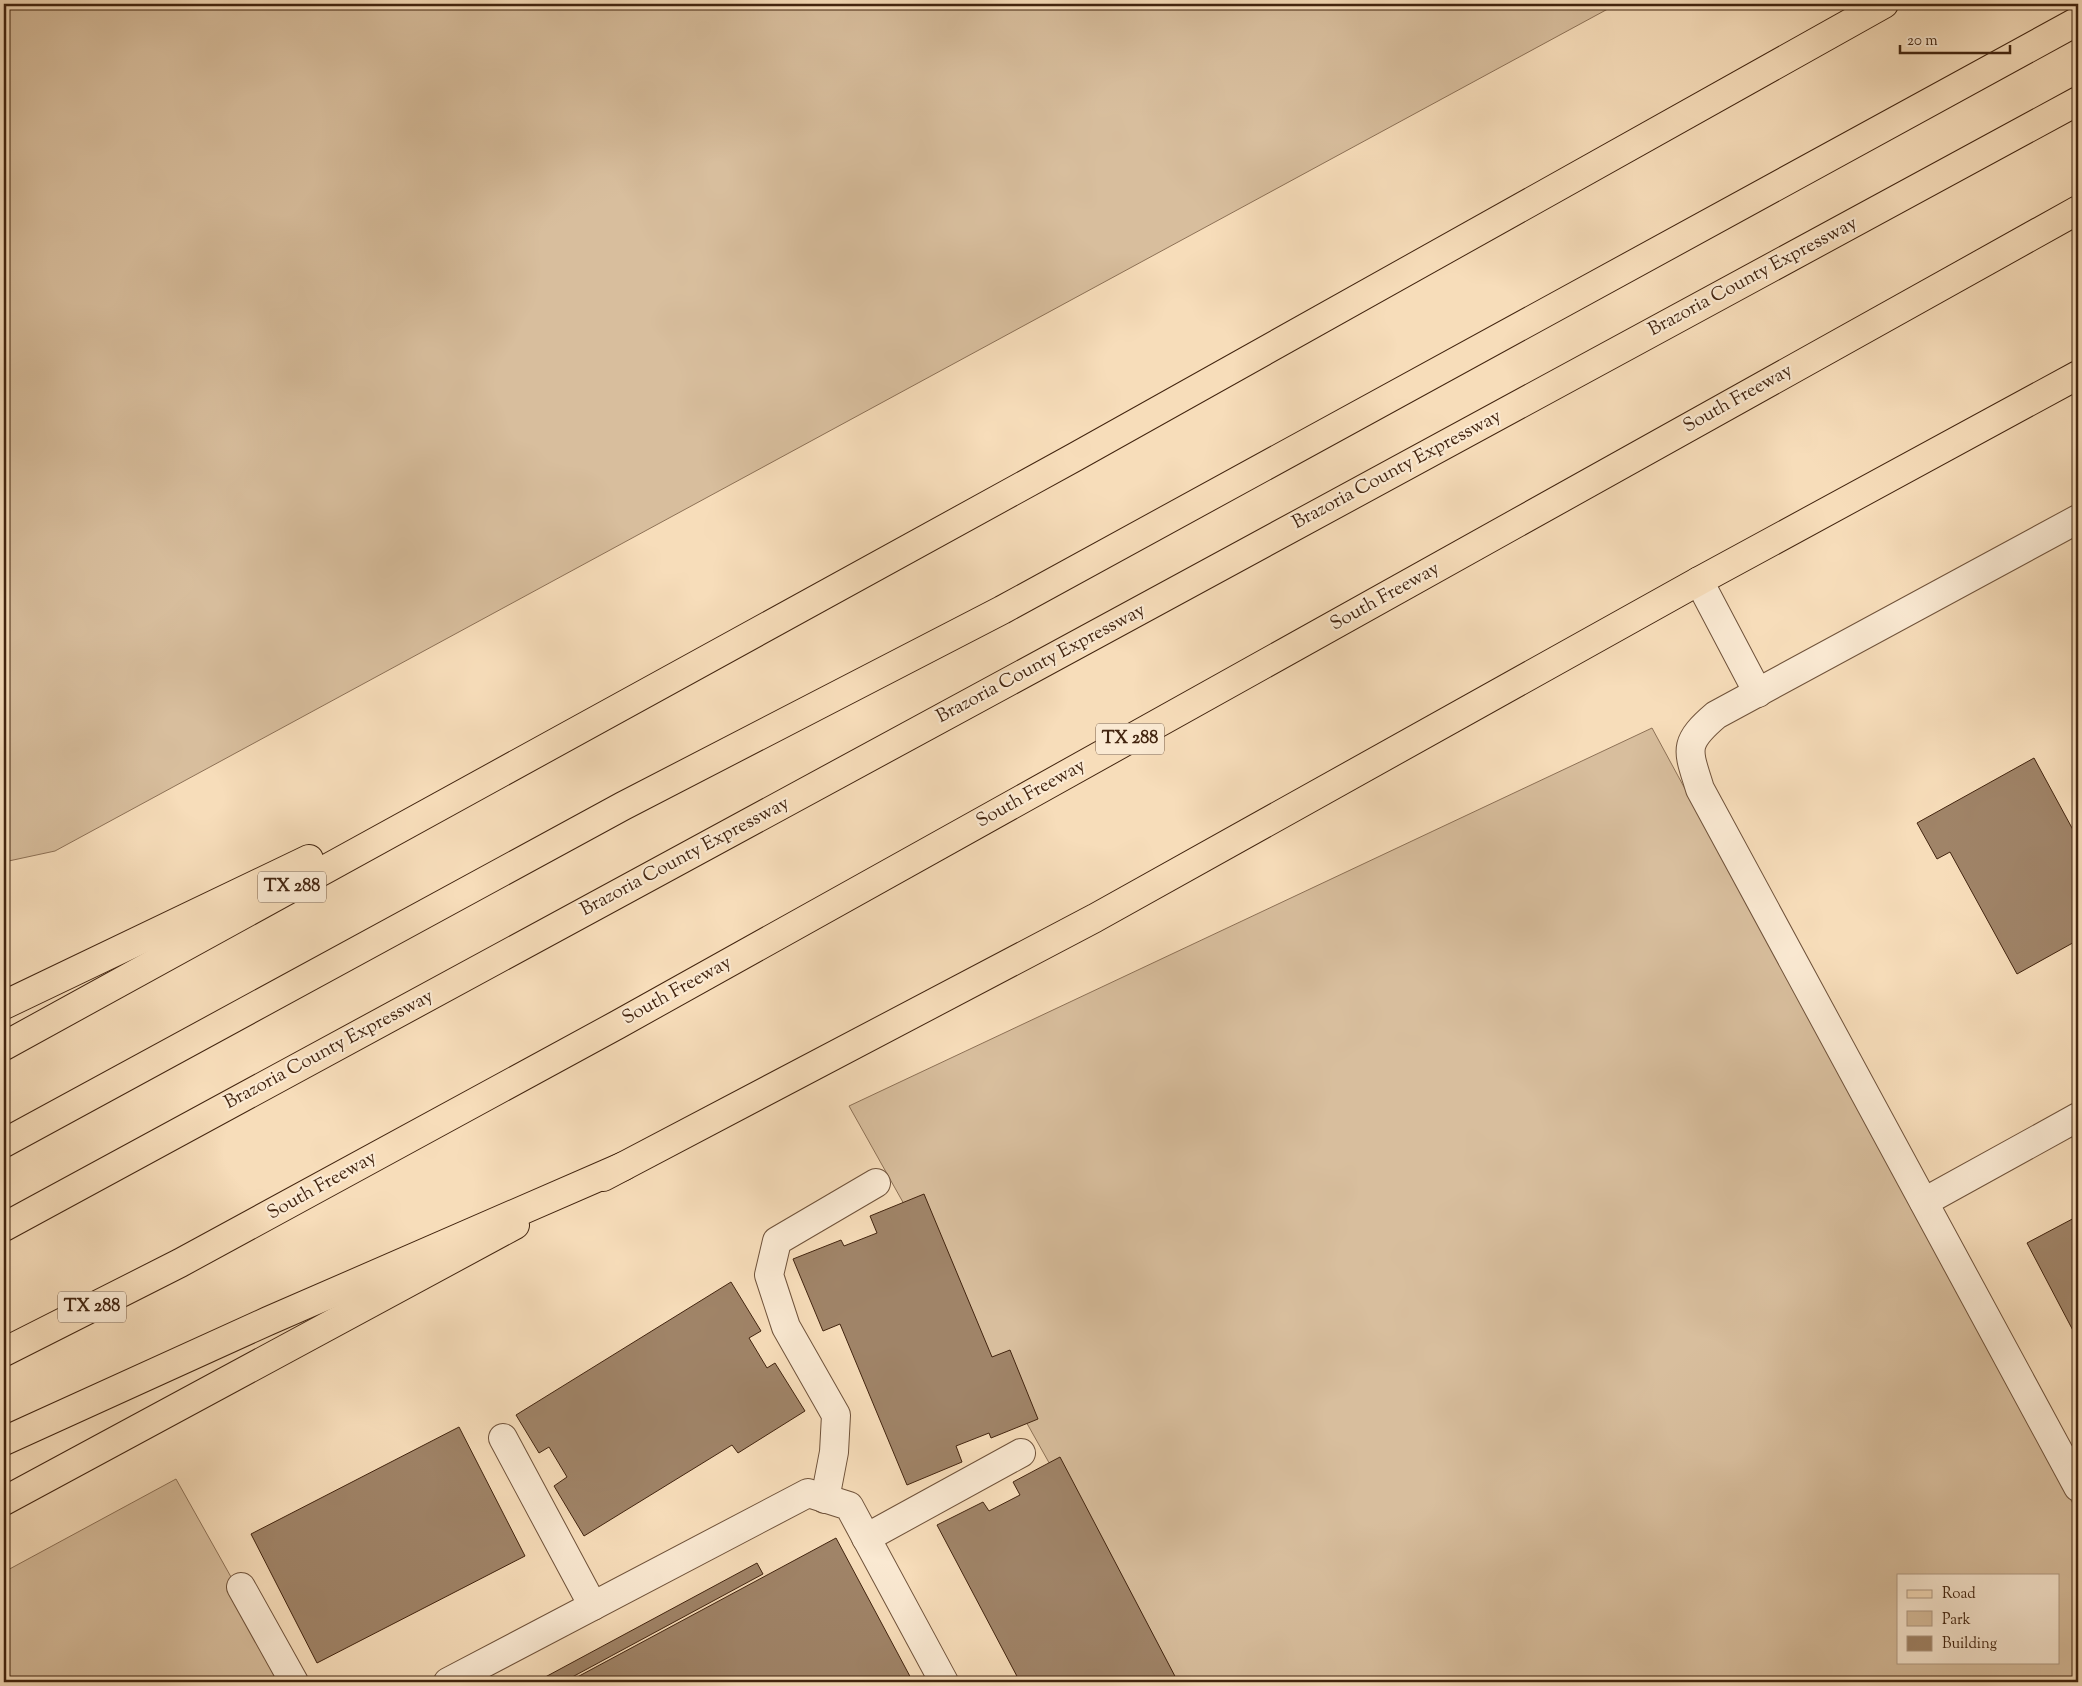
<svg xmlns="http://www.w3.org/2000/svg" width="2082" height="1686" viewBox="0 0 2082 1686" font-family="'Sorts Mill Goudy',serif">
<rect width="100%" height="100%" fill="#f7ddba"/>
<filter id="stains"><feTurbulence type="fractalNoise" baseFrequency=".004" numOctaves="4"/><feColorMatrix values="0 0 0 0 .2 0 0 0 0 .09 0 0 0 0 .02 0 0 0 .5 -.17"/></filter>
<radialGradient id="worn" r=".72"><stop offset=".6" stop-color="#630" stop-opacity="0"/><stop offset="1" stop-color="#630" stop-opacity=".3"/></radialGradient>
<!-- green -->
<g fill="#d8be9d" stroke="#8d7156" fill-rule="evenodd">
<polygon points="4,4 1617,4 55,851 4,862"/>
<path d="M1652 728 2078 1513V1682H1172L849 1106ZM1898 1575H2058V1662H1898Z"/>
<polygon points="176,1479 290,1682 4,1682 4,1572"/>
</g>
<!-- building -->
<g fill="#a08468" stroke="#42240f">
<polygon points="2034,758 2078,839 2078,940 2017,974 1950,852 1937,859 1917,823"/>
<polygon points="924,1194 992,1357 1010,1350 1038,1419 991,1438 989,1433 956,1446 962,1462 907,1485 840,1324 823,1331 793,1259 841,1240 844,1246 877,1233 870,1216"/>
<polygon points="2078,1216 2078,1340 2027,1243"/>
<polygon points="731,1282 761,1331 749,1338 767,1368 775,1363 805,1411 738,1453 732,1445 584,1536 554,1486 567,1477 549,1447 539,1453 516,1415"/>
<polygon points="459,1427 525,1556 317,1663 251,1534"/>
<polygon points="1060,1457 1178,1682 1020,1682 937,1525 983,1502 989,1511 1020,1495 1013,1482"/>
<polygon points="836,1538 913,1682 568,1682"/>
<polygon points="757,1563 763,1574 563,1682 536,1682"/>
</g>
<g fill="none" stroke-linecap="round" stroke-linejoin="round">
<!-- minor casing -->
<g stroke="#6f523a" stroke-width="30">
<g id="minor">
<path d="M2078 519 1716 715C1682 744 1688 750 1700 789L2078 1487"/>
<polyline points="1699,581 1758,693"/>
<polyline points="1924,1202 2078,1117"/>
<polyline points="503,1438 593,1606"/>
<polyline points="825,1499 834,1452 836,1415 786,1327 769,1275 777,1241 876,1183"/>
<polyline points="866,1538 1021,1453"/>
<polyline points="241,1587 294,1682"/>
<polyline points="448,1682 808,1493 849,1506 944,1682"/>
</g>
</g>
<!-- major casing -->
<g stroke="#42240f" stroke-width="30">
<g id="major">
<polyline points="603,1177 1095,918 1699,581 2078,375"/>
<polyline points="4,1501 515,1225"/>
</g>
</g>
<!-- highway casing -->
<g stroke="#42240f" stroke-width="30">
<g id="highway">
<polyline points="4,1005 309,859"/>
<polyline points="4,1046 1075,457 1884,4"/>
<polyline points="4,1143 623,806 1002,610 2078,21"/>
<polyline points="4,1227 2078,101"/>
<polyline points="4,1352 180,1263 617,1025 2078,210"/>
<polyline points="4,1441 268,1321 624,1166"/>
</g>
</g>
<!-- minor -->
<use href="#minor" stroke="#fae9d2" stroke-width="28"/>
<!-- major -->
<use href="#major" stroke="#f7ddba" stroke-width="28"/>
<!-- highway -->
<use href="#highway" stroke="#f7ddba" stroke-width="28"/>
</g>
<g text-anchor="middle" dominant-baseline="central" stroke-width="4.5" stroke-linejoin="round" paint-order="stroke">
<!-- shield labels -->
<g fill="#fae9d2" stroke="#795f4a" stroke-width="1">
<rect x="1096" y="723.5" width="68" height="31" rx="4"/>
<rect x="258" y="871.5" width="68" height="31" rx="4"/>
<rect x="58" y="1291.5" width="68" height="31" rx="4"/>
</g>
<g font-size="18" font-weight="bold" fill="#42240f">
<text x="1130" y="739">TX 288</text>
<text x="292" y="887">TX 288</text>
<text x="92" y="1307">TX 288</text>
</g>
<!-- street labels -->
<g font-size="19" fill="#42240f" stroke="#fae9d2">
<text transform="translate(1753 277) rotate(-28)">Brazoria County Expressway</text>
<text transform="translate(1738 399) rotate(-29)">South Freeway</text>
<text transform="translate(1397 470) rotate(-28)">Brazoria County Expressway</text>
<text transform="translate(1385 597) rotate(-29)">South Freeway</text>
<text transform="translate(1041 664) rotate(-28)">Brazoria County Expressway</text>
<text transform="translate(1031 794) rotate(-29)">South Freeway</text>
<text transform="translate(685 857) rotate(-28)">Brazoria County Expressway</text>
<text transform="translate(677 991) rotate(-29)">South Freeway</text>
<text transform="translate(329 1050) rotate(-28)">Brazoria County Expressway</text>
<text transform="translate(322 1186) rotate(-29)">South Freeway</text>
</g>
</g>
<!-- margin -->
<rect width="2082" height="1686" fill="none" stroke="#f7ddba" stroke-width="20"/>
<rect x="5" y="5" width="2072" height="1676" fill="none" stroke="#42240f" stroke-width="2.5"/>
<rect x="10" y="10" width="2062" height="1666" fill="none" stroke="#42240f"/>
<!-- legend -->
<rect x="1897" y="1574" width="162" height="90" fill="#fae9d2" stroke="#b09a84"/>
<rect x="1907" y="1590" width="25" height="8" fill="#f7ddba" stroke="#b09a84"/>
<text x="1942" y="1598" font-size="15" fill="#42240f">Road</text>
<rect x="1907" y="1611" width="25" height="15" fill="#d8be9d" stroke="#b09a84"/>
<text x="1942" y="1624" font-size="15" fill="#42240f">Park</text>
<rect x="1907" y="1636" width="25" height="15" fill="#a08468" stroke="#b09a84"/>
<text x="1942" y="1648" font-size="15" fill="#42240f">Building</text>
<!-- scale -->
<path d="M1900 45v8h110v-8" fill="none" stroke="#42240f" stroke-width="2.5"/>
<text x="1907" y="45" font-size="15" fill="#42240f" stroke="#fae9d2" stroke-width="4" paint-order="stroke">20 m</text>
<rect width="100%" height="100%" filter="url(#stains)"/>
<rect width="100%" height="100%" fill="url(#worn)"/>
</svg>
